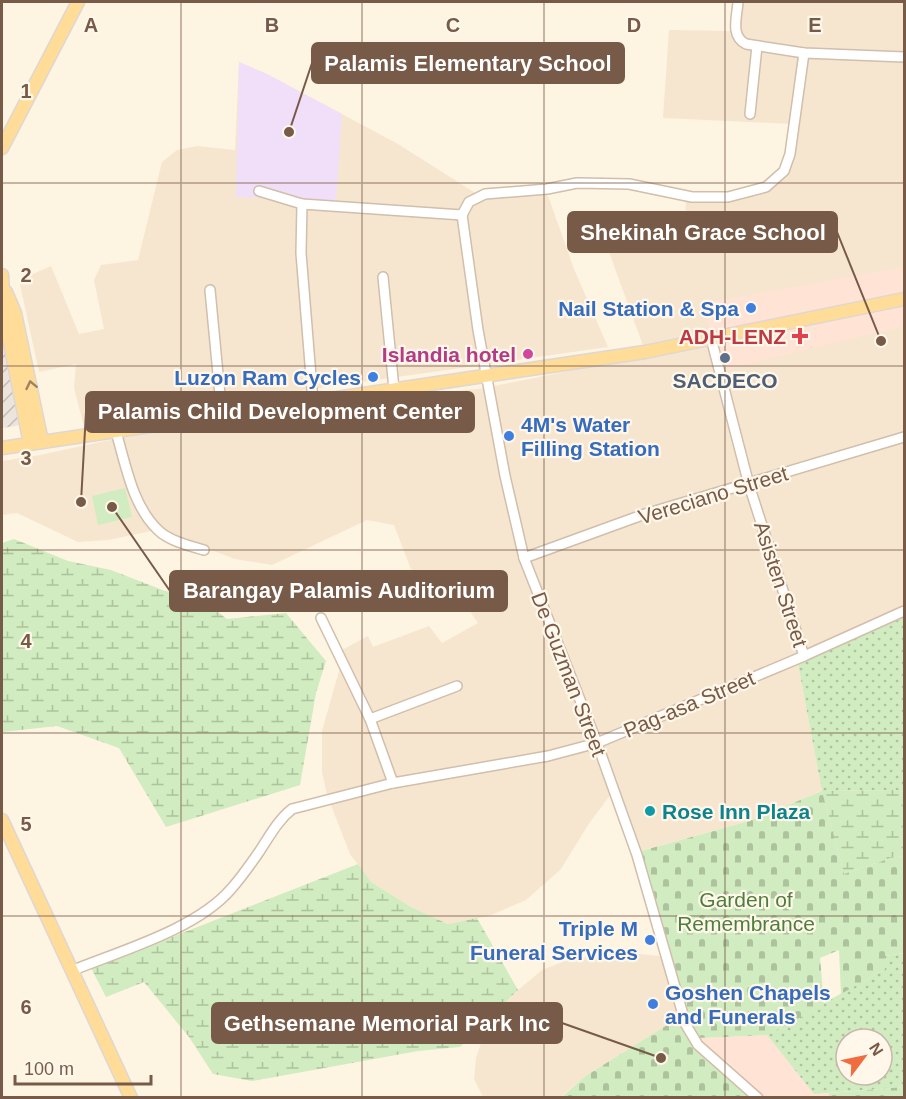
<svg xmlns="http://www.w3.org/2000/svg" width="906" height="1099" viewBox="0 0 906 1099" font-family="Helvetica,sans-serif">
<defs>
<pattern id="industrial-furrows" width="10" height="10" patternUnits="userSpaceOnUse" patternTransform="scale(1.5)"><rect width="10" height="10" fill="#ece5dd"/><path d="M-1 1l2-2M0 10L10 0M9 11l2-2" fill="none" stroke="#c4bdb5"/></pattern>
<pattern id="grass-dots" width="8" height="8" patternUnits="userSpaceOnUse" patternTransform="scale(1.5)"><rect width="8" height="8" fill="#d0ecc0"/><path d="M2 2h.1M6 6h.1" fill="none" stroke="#aec29e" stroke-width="1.8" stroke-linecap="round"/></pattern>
<pattern id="wetland-marsh" width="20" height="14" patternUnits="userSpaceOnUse" patternTransform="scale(1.5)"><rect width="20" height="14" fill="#d0ecc0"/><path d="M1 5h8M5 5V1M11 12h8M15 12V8" fill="none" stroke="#aec29e"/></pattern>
<pattern id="cemetery-stones" width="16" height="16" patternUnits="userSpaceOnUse" patternTransform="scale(1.5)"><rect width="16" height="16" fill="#d0ecc0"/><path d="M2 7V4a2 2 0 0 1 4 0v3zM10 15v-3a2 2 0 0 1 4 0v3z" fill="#aec29e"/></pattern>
</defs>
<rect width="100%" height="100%" fill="#fef4e2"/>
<!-- residential -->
<g fill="#f6e6d0">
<polygon points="736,2 904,2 904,611 797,659 822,791 749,821 636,852 611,794 588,825 561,869 526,900 489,916 448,924 411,907 371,882 350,854 327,795 322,772 322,731 339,671 342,650 368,636 373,647 429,626 442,643 478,623 453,587 419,590 394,525 367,520 272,565 235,559 195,544 161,529 108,540 78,542 17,513 2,515 2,461 40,455 222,416 257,410 487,388 520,557 543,621 588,730 599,740 530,562 505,457 494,386 628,359 645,351 609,252 685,234 686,193 723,193 765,183 779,173 787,154 792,124 663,118 669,30 733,31"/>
<polygon points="239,62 267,74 398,144 480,196 546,190 574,269 608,347 171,409 85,430 74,388 76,364 39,372 19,280 51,266 79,334 104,329 94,280 101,265 138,260 162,162 177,150 197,146 235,150"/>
<polygon points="617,952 660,956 680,1017 584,1077 561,1097 483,1097 474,1079 476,1058 489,1019 518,990 542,970 565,961"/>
</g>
<!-- commercial -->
<g fill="#ffe3d5">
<polygon points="904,267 904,326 719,371 711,338 706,303"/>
<polygon points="767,1035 814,1094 829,1093 829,1097 763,1097 699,1040 701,1038"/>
</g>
<!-- industrial -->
<polygon fill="url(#industrial-furrows)" points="2,333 21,423 16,426 2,428"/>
<!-- education -->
<polygon fill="#f1dffa" points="239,62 267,74 342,114 336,201 236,197"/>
<!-- grass -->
<g fill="url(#grass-dots)" fill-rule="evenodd">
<polygon points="904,611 904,792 893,790 822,791 797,659"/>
<path d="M904 953V1087L814 1094 767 1035 885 969V956ZM846 1039H882V1075H846Z"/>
</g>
<!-- wetland -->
<g fill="url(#wetland-marsh)">
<polygon points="14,539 68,561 111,570 165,591 198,596 227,619 286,613 326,661 316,693 300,785 166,827 119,748 57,726 2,732 2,543"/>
<polygon points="893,790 904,792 904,856 891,858 844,874 822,791"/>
<polygon points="358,864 371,882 411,907 448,924 477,918 518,990 460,1047 418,1051 252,1081 213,1074 189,1037 144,982 106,997 89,964 167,939"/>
</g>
<!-- cemetery -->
<g fill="url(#cemetery-stones)">
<polygon points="822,791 844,874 891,858 904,856 904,953 885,956 885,969 841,994 839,950 820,958 824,1005 767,1035 698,1038 694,1033 671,961 640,853 641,851 749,821"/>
<polygon points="680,1017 686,1034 695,1047 751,1098 561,1098 584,1077"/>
<polygon points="904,1087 904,1097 829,1097 829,1093"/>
</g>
<!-- garden -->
<polygon fill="#d0ecc0" points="125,488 132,517 98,525 92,496"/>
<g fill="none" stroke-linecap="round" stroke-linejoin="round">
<!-- minor casing -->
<g stroke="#d1beab" stroke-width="12">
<g id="minor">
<path d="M738 2C737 17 730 36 746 44L804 53 904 57"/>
<polyline points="750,114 757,46"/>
<polyline points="259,191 302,204 462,215"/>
<polyline points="302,204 301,253 313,401"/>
<polyline points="462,215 478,330 505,476 524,558 597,743 637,855 686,1025 698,1045 758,1098"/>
<polyline points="462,215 469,202 485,194 547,189 577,183 629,184 692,197 728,197 766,187 784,171 790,154 804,53"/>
<polyline points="383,277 394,389"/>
<polyline points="210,290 222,416"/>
<polyline points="711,338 749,485 804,656"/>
<path d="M116 432C126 465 132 505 158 530 169 541 190 546 204 550"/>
<polyline points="524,558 645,514 904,437"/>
<polyline points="321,618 370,719 393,783"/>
<polyline points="370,719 457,686"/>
<path d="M71 971C120 951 197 929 231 889 241 878 250 865 259 852 269 837 278 820 292 809L393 783 548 756 597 743 804 656 904 611"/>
</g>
</g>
<!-- major casing -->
<g stroke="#ded7d3" stroke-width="15">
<g id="major">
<polyline points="2,148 78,2"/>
<polyline points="2,275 4,313 30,444"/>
<polyline points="6,292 15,313 42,442"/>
<polyline points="2,448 645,352 904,299"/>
<polyline points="2,820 131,1098"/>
</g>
</g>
<!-- minor -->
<use href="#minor" stroke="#fff" stroke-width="9"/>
<!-- major -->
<use href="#major" stroke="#ffdc98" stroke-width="12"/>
</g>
<!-- one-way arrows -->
<defs><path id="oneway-chevron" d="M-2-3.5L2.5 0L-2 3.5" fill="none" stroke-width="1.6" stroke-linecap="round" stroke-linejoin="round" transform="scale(1.5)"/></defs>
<use stroke="#a0815f" href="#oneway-chevron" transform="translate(31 385) rotate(-102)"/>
<!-- grid -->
<path fill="none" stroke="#775a47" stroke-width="1.5" stroke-opacity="0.55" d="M181 2V1098M362 2V1098M544 2V1098M725 2V1098M2 183H904M2 366H904M2 550H904M2 733H904M2 916H904"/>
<!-- markers -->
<g fill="#3f7fe0" stroke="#fff7ea" stroke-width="2">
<circle cx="751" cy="308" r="6"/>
<circle cx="373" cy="377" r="6"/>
<circle cx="509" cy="436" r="6"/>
<circle cx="650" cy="940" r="6"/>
<circle cx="653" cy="1004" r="6"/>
</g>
<path fill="#e0444e" stroke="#fff7ea" stroke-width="2" d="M797 327h6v6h6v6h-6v6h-6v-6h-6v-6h6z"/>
<circle fill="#d1479c" stroke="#fff7ea" stroke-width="2" cx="528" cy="354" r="6"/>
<circle fill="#5c6f8a" stroke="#fff7ea" stroke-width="2" cx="725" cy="358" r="6"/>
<circle fill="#0f9aa8" stroke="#fff7ea" stroke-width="2" cx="650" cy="811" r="6"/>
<g text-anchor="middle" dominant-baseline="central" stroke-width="4.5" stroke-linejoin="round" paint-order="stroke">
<!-- shop labels -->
<g font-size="21" font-weight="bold" fill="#366cbe" stroke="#fff7ea" text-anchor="end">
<text x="739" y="308">Nail Station &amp; Spa</text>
<text x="361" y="377">Luzon Ram Cycles</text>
<text x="521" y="424" text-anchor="start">4M's Water<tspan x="521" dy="24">Filling Station</tspan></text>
<text x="638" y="928">Triple M<tspan x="638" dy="24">Funeral Services</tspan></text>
<text x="665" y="992" text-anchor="start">Goshen Chapels<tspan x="665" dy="24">and Funerals</tspan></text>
</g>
<!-- health labels -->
<g font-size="21" font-weight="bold" fill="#be3a42" stroke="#fff7ea" text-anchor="end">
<text x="786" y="336">ADH-LENZ</text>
</g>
<!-- hotel labels -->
<g font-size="21" font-weight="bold" fill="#b23c85" stroke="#fff7ea" text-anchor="end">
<text x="516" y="354">Islandia hotel</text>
</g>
<!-- service labels -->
<g font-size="21" font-weight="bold" fill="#4e5e75" stroke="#fff7ea">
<text x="725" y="380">SACDECO</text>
</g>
<!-- street labels -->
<g font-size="21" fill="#775a47" stroke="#fff7ea">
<text transform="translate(713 495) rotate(-17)">Vereciano Street</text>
<text transform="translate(781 584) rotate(72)">Asisten Street</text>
<text transform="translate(569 674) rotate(69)">De Guzman Street</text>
<text transform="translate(689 704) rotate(-23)">Pag-asa Street</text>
</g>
<!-- culture labels -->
<g font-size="21" font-weight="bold" fill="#0d838f" stroke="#fff7ea" text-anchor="start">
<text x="662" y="811">Rose Inn Plaza</text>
</g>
<!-- park labels -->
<g font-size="21" fill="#4e7e3e" stroke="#fff7ea">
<text x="746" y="899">Garden of<tspan x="746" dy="24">Remembrance</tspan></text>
</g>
</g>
<g font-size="20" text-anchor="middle" font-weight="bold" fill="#775a47" stroke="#fff7ea" stroke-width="4.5" stroke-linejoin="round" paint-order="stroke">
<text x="91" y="32">A</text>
<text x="272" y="32">B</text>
<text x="453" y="32">C</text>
<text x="634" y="32">D</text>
<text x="815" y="32">E</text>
<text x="26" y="98">1</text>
<text x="26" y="282">2</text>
<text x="26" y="465">3</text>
<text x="26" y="648">4</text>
<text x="26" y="831">5</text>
<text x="26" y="1014">6</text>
</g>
<!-- callouts -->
<path fill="none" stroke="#775a47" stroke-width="2" d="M289 132L312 63M881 341L837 232M81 502L86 412M112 507L170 591M661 1058L562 1023"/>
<g fill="#775a47" stroke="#fff7ea" stroke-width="2">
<circle cx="289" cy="132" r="6"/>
<circle cx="881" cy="341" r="6"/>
<circle cx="81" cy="502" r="6"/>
<circle cx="112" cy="507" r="6"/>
<circle cx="661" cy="1058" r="6"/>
</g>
<g fill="#775a47" stroke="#775a47" stroke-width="2">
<rect x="312" y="43" width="312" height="40" rx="6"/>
<rect x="568" y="212" width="269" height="40" rx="6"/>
<rect x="86" y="392" width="388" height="40" rx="6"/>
<rect x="170" y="571" width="337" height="40" rx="6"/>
<rect x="212" y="1003" width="350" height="40" rx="6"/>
</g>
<g font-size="22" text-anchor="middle" font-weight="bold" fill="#fff">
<text x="468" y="71">Palamis Elementary School</text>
<text x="703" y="240">Shekinah Grace School</text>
<text x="280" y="419">Palamis Child Development Center</text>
<text x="339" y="598">Barangay Palamis Auditorium</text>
<text x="387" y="1031">Gethsemane Memorial Park Inc</text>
</g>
<!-- border -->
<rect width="906" height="1099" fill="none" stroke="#775a47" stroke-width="6"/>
<!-- north arrow -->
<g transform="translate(864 1057) rotate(58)"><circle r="28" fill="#fff7ea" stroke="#c9b8a9" stroke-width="1.5"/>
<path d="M0-4.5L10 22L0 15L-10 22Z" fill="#f06d3f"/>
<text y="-9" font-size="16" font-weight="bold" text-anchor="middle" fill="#775a47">N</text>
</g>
<!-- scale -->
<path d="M15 1075v9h136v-9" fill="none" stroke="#775a47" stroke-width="3"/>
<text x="24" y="1075" font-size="18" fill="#775a47" stroke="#fff7ea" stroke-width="4.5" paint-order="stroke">100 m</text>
</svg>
